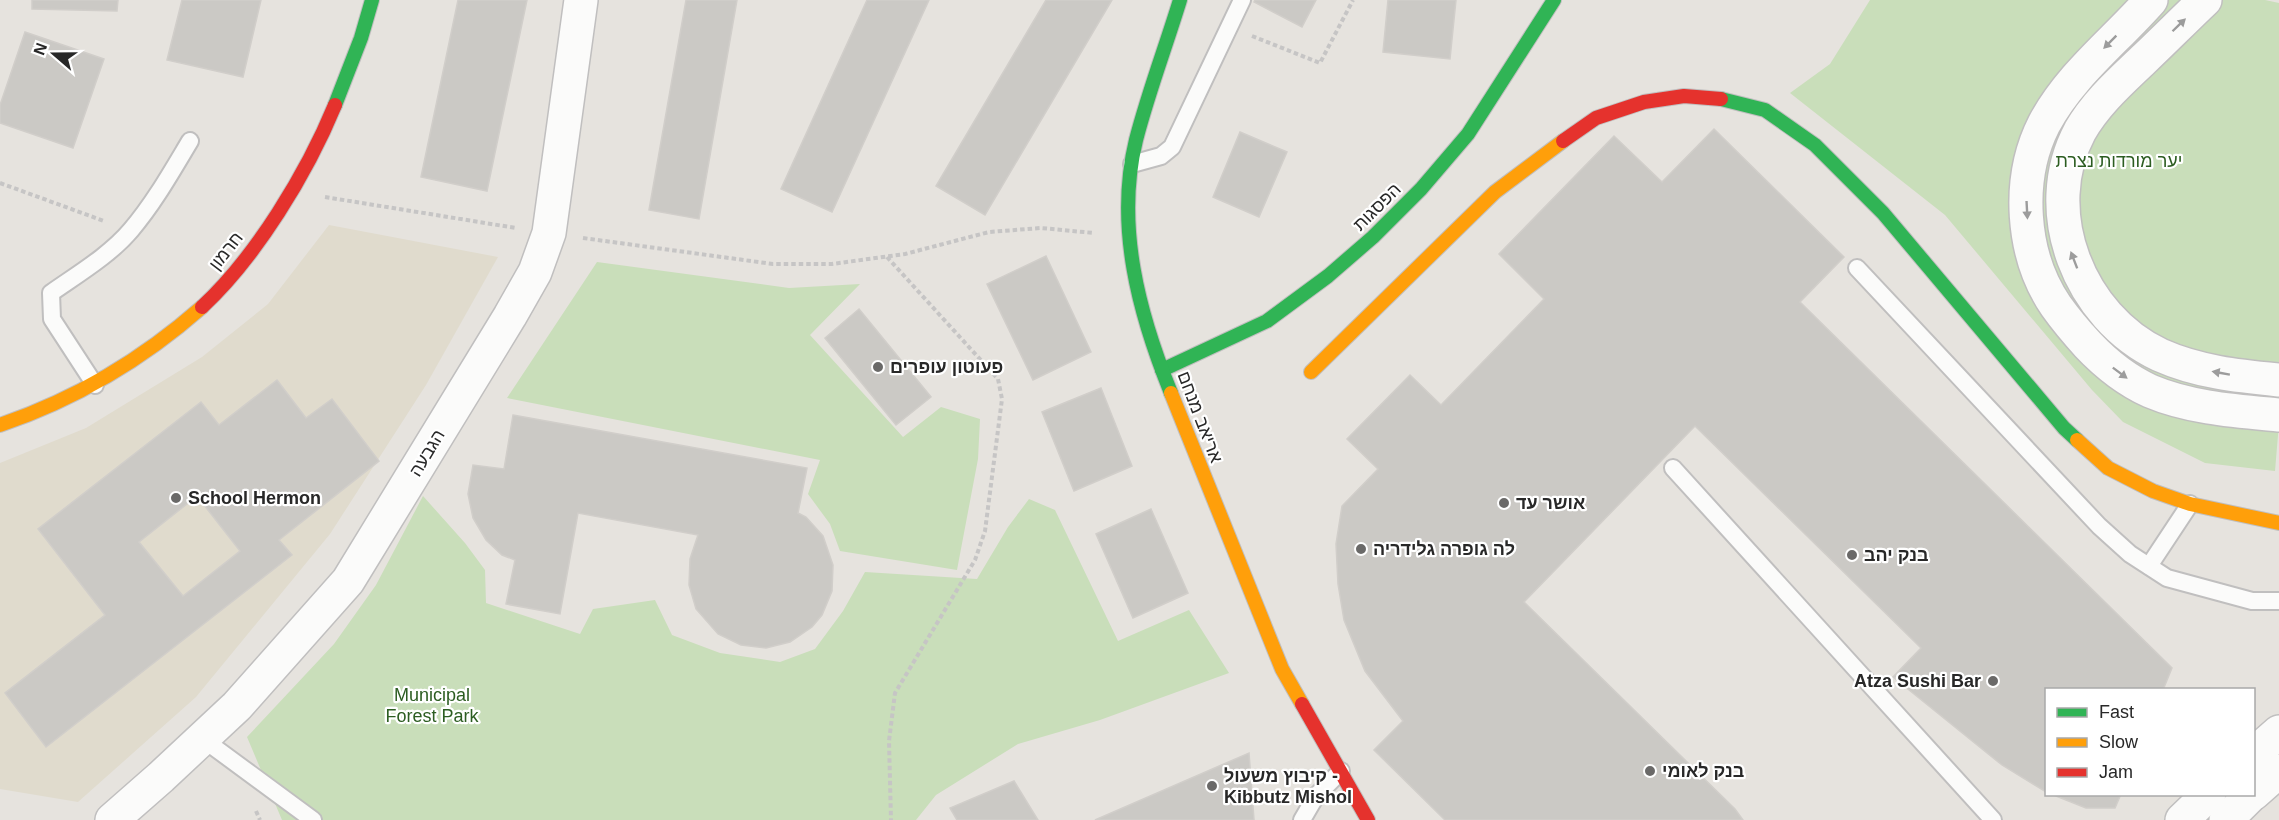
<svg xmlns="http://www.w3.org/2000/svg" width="2279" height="820" viewBox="0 0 2279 820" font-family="Helvetica,'Noto Sans Hebrew',sans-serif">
<rect width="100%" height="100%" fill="#e6e3de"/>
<!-- education -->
<polygon fill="#e0dbcd" points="329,225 498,257 426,385 330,534 196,697 78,802 0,789 0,463 86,428 202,357 268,304"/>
<!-- green -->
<g fill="#c9deba">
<polygon points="1870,0 2265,0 2279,3 2279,423 2275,471 2205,463 2123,422 2092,390 1945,215 1790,93 1830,64"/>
<polygon points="597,262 789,288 860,284 810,335 903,437 941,407 980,419 978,459 957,570 840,551 830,524 808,494 820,460 507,398"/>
<polygon points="423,496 465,543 485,570 486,603 580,634 593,609 655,600 672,635 720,653 780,662 815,649 843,611 865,572 977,579 1008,527 1029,499 1055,510 1118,641 1189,610 1229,673 1100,720 1018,744 936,795 916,820 282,820 247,737 334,644 376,585"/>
</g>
<!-- building -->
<g fill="#cbc9c5" stroke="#d1ceca" stroke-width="1.5" fill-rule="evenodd">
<polygon points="32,0 118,0 117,11 32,9"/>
<polygon points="182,0 261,0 243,77 167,60"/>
<polygon points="458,0 527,0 487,191 421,177"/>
<polygon points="686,0 737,0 699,219 649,210"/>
<polygon points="867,0 929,0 832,212 781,189"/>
<polygon points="1046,0 1112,0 985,215 936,186"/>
<polygon points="1255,0 1316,0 1302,27 1254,2"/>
<polygon points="1388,0 1456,0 1450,59 1383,52"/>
<polygon points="25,32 104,59 73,148 0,123 0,105"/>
<polygon points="1714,129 1844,257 1800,302 2172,668 2163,690 2046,690 2046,792 2002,765 1893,677 1921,648 1695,426 1524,602 1735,809 1743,820 1445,820 1374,750 1403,721 1365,671 1344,620 1338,584 1336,544 1342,506 1378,469 1347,439 1410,375 1441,405 1544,299 1499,254 1614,136 1662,182"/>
<polygon points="1240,132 1287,152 1259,217 1213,197"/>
<polygon points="1046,256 1091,352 1033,380 987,284"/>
<polygon points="859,309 931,397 896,425 825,338"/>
<path d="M277 380 306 418 332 399 379 461 279 540 292 555 46 747 5 693 105 615 38 529 201 402 219 425ZM197 496 240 551 183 596 139 542Z"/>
<polygon points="1101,388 1132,466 1074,491 1042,412"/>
<polygon points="513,415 807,468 798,513 806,517 823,536 833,565 832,591 822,615 812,627 790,642 766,648 741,645 718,634 696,609 689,585 690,559 698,535 578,513 560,614 506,604 515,560 502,555 486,540 473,518 468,494 473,465 504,469"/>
<polygon points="1151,509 1188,593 1133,618 1096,534"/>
<polygon points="1249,753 1254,820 1095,820"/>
<polygon points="1014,781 1038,820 957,820 950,808"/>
<polygon points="2051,794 2121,794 2115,808 2086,808"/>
</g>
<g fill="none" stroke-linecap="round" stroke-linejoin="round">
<!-- lane casing -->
<g stroke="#c0bfbf" stroke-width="20">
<g id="lane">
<polyline points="1132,164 1161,156 1172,147 1242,0"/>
<polyline points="1857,268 2099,526 2130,554 2167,578 2252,601 2279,601"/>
<path d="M95 385 52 319 51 293C78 274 110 255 131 230 154 203 172 171 190 141"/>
<polyline points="1673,468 1993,820"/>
<polyline points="2149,566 2190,504"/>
<polyline points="203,739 313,820"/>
<polyline points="1302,820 1316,796 1341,771"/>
</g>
</g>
<!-- street casing -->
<g stroke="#c0bfbf" stroke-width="36">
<g id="street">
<path d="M2151 0C2115 41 2070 75 2044 124 2016 179 2021 255 2056 306 2066 320 2077 333 2088 345 2106 364 2126 380 2150 391 2190 408 2236 411 2279 415"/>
<path d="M2205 0C2184 20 2164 40 2143 60 2120 82 2096 103 2080 131 2037 211 2079 317 2160 355 2198 372 2238 376 2279 380"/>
<polyline points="2254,754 2279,732"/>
<polyline points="2254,793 2279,771"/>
<polyline points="112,820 161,777 237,706 348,581 510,316 535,272 549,233 581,0"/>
<polyline points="2182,820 2209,794"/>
<polyline points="2226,820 2252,794"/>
</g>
</g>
<!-- fast casing -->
<g stroke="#c0bfbf" stroke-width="16">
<g id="fast">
<polyline points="1721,99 1765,110 1815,145 1883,213 2064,428 2077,440"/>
<polyline points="335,105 361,38 372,0"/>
<polyline points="1162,370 1267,321 1328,276 1373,237 1421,189 1468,134 1554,0"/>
<path d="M1171 393C1139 314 1115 226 1136 140 1148 93 1166 46 1180 0"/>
</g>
</g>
<!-- slow casing -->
<g stroke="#c0bfbf" stroke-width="16">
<g id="slow">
<polyline points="1311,372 1495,192 1563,141"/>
<polyline points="1171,393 1282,669 1302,704"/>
<path d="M0 425C76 399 142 360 202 307"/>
<polyline points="2077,440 2108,468 2153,491 2190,504 2279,523"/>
</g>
</g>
<!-- jam casing -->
<g stroke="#c0bfbf" stroke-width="16">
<g id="jam">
<polyline points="1563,141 1596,118 1644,102 1684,96 1721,99"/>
<path d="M202 307C256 257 307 173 335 105"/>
<polyline points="1302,704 1368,820"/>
</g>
</g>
<!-- path -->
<g stroke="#c6c5c5" stroke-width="4" stroke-dasharray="4.5 3" stroke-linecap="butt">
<polyline points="1252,36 1320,63 1353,0"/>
<polyline points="0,183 104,221"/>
<polyline points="325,197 516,228"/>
<polyline points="583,238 773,264 832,264 905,254 989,232 1041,228 1094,233"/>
<polyline points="887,257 998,379 1002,399 985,531 975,560 895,693 889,741 891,820"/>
<polyline points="256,811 260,820"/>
</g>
<!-- lane -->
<use href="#lane" stroke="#fbfbfa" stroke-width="16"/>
<!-- street -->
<use href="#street" stroke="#fbfbfa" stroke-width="33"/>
<!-- fast -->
<use href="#fast" stroke="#30b455" stroke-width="14"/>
<!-- slow -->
<use href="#slow" stroke="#ff9f0a" stroke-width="14"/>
<!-- jam -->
<use href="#jam" stroke="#e5322d" stroke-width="14"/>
</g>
<!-- one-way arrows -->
<defs><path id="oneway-solid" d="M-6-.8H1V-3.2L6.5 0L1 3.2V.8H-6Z" transform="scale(1.5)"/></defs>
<g fill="#9c9c9c">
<use href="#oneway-solid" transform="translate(2179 25) rotate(-44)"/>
<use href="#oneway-solid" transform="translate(2110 42) rotate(135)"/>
<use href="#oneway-solid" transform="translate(2027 210) rotate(87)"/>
<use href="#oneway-solid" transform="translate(2074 260) rotate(-111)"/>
<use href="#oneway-solid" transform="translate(2120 373) rotate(37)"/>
<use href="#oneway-solid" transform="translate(2221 373) rotate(-170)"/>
</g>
<!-- markers -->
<g fill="#6a6968" stroke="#fff" stroke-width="2">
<circle cx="878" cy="367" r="6"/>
<circle cx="176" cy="498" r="6"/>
<circle cx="1504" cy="503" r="6"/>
<circle cx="1361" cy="549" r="6"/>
<circle cx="1852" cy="555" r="6"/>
<circle cx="1993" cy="681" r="6"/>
<circle cx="1650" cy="771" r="6"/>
<circle cx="1212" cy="786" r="6"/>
</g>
<g text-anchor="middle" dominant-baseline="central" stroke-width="4.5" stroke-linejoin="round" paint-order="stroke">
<!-- park labels -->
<g font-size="18" fill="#2c5d21" stroke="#fff">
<text x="2119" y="161">יער מורדות נצרת</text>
<text x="432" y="695">Municipal<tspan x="432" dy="21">Forest Park</tspan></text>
</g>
<!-- street labels -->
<g font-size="18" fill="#282828" stroke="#fff">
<text transform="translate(1377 207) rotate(-45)">הפסגות</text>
<text transform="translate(226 251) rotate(-52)">חרמון</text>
<text transform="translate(1200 417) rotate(69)">אריאב מנחם</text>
<text transform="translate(427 453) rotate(-59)">הגבעה</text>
</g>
<!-- poi labels -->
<g font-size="18" font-weight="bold" fill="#282828" stroke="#fff" text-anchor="start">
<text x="890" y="367">פעוטון עופרים</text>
<text x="188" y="498">School Hermon</text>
<text x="1516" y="503">אושר עד</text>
<text x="1373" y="549">לה גופרה גלידריה</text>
<text x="1864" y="555">בנק יהב</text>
<text x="1981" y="681" text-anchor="end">Atza Sushi Bar</text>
<text x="1662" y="771">בנק לאומי</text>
<text x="1224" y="776">קיבוץ משעול -<tspan x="1224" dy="21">Kibbutz Mishol</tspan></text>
</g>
</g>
<!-- legend -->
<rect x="2045" y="688" width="210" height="108" fill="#ffffff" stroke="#a9a9a9" stroke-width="1.5"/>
<rect x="2057" y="708" width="30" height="9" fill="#30b455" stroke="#a9a9a9" stroke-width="1.5"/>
<text x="2099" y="718" font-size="18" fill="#282828">Fast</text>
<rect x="2057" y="738" width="30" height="9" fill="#ff9f0a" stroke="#a9a9a9" stroke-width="1.5"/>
<text x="2099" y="748" font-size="18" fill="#282828">Slow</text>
<rect x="2057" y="768" width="30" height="9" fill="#e5322d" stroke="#a9a9a9" stroke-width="1.5"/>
<text x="2099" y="778" font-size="18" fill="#282828">Jam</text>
<!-- north arrow -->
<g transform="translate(54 54) rotate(290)" stroke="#ffffff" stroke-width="4.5" paint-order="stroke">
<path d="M0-4.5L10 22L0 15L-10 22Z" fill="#282828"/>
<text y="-9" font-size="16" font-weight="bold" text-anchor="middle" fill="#282828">N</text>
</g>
</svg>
